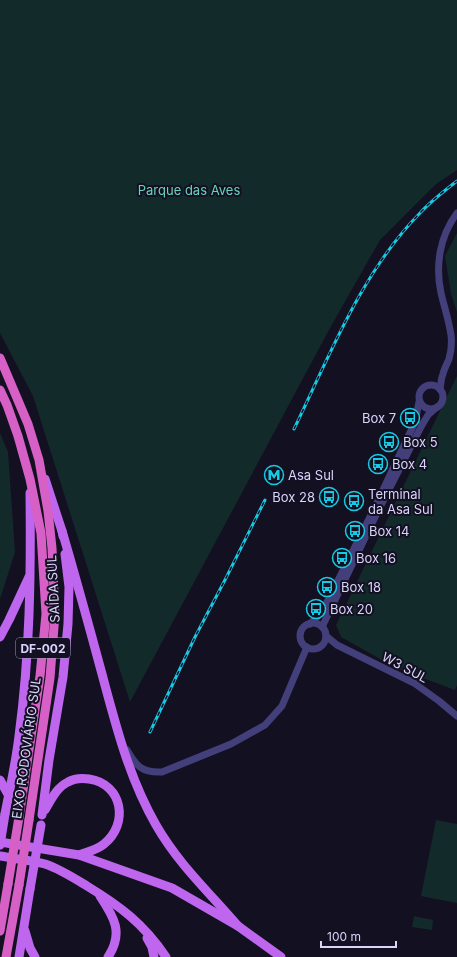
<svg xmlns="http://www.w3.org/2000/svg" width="457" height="957" viewBox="0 0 457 957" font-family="Inter,sans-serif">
<rect width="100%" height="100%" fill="#131021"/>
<!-- green -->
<g fill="#132a2a">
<polygon points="0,0 457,0 457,170 435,185 380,240 330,328 130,702 33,396 0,333"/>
<polygon points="457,233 457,312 451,294 445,256"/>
<polygon points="457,376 457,685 455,690 396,668 341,637 336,625"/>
<polygon points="0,433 8,452 15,552 0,599"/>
<polygon points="436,820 457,824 457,903 421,896"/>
<polygon points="414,916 433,920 432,930 412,927"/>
</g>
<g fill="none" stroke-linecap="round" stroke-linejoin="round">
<!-- tertiary -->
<g stroke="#433f7b" stroke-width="7">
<circle cx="431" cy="397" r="12"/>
<path d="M440 389C441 384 441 378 443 374 444 369 447 364 449 359 451 352 452 343 451 335 449 321 444 306 441 293 435 265 440 236 457 213"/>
<circle cx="313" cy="636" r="13"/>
<polyline points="310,624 322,612 374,509 415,422 419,402"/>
<polyline points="322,627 378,511 422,425 428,415 437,407"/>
<polyline points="326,636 337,645 414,683 439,701 457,716"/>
<path d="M127 750C136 766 142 773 162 772L231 744 265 725 282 706 307 647"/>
</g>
<!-- primary -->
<g stroke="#bf66ef" stroke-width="9">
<polyline points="45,479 62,531 63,536"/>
<path d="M62 531C76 578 89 626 102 674 116 726 129 778 156 825 179 865 209 892 238 926"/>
<polyline points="0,637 9,620 29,577"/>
<polyline points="0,780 9,796"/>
<path d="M45 810C51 800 57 787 68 782 75 778 82 778 89 779 123 784 129 824 104 844 97 850 87 852 79 855"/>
<path d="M5 814C10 788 16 762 19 736 30 655 31 574 30 493"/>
<polyline points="42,815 49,760 63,677 68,624 69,587 65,554"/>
<polyline points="0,842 79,855 172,888 238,926 281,957"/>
<path d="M0 856C15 859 31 860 45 864 60 869 74 878 87 886 120 906 144 924 166 957"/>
<path d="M100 896C114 917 124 933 108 957"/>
<polyline points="25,931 30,948 35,957"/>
<polyline points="147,938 152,947 154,957"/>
<polyline points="19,957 30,889"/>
</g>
<!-- trunk -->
<g stroke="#d660c6" stroke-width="9">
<polyline points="0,358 28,424 39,460 48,511 52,548 55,614 50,678 29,820"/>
<polyline points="0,390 7,405 18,436 30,479 41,533 46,614 40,676 19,817"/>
<polyline points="0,931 8,884"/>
<polyline points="6,957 19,885"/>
</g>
<!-- rail casing -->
<g stroke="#17cae3" stroke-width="3">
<g id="rail">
<path d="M294 429C330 355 361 273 420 213 431 201 444 191 457 181"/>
<polyline points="150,732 195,637 226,578 265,500"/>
</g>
</g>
<!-- rail -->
<use href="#rail" stroke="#131021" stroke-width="1.5" stroke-dasharray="4.5" stroke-linecap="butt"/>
<!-- primary-bridge -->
<g stroke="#bf66ef" stroke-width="9">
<polyline points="0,845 5,814"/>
<polyline points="30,889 41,825"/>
</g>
<!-- trunk-bridge -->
<g stroke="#d660c6" stroke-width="9">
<polyline points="8,884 19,817"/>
<polyline points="19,885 29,820"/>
</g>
</g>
<!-- icons -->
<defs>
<g id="bus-ring" transform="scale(1)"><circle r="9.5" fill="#131021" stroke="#17cae3" stroke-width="1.5"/><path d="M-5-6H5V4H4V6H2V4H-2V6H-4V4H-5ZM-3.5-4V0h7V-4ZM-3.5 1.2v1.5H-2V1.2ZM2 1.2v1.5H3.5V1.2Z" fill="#17cae3"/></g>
<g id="metro-ring" transform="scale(1)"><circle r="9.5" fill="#131021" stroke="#17cae3" stroke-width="1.5"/><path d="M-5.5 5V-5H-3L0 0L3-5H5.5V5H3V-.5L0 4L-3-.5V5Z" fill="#17cae3"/></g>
</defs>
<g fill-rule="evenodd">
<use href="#bus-ring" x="410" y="418"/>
<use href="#bus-ring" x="389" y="442"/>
<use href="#bus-ring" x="378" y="464"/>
<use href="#metro-ring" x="274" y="475"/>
<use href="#bus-ring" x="329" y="497"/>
<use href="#bus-ring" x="354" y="501"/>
<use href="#bus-ring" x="355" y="531"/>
<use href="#bus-ring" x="342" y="558"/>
<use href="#bus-ring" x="327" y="587"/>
<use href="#bus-ring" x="316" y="609"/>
</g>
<g text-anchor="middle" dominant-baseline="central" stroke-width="4" stroke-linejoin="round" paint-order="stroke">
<!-- shield labels -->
<rect fill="#131021" stroke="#9e99ba" stroke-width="1" x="16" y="638" width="54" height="20" rx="3"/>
<g font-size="12" font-weight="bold" fill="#d9d4fb">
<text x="43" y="648">DF-002</text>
</g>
<!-- park labels -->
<g font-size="13" fill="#68d3ba" stroke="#131021">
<text x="189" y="190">Parque das Aves</text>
</g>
<!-- poi labels -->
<g font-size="13" fill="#d9d4fb" stroke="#131021" text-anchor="start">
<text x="396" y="418" text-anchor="end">Box 7</text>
<text x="403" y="442">Box 5</text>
<text x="392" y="464">Box 4</text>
<text x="288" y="475">Asa Sul</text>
<text x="368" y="494">Terminal<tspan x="368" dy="15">da Asa Sul</tspan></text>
<text x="315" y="497" text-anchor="end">Box 28</text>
<text x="369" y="531">Box 14</text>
<text x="356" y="558">Box 16</text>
<text x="341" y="587">Box 18</text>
<text x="330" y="609">Box 20</text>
</g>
<!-- street labels -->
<g font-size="13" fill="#d9d4fb" stroke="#131021">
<text transform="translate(53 589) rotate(-93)">SAÍDA SUL</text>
<text transform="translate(405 667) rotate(28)">W3 SUL</text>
<text transform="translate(26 748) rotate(-82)">EIXO RODOVIÁRIO SUL</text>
</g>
</g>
<!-- scale -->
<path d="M321 941v6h75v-6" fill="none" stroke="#d9d4fb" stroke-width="2"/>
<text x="327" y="941" font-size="12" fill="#d9d4fb" stroke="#131021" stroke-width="3" paint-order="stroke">100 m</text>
</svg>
